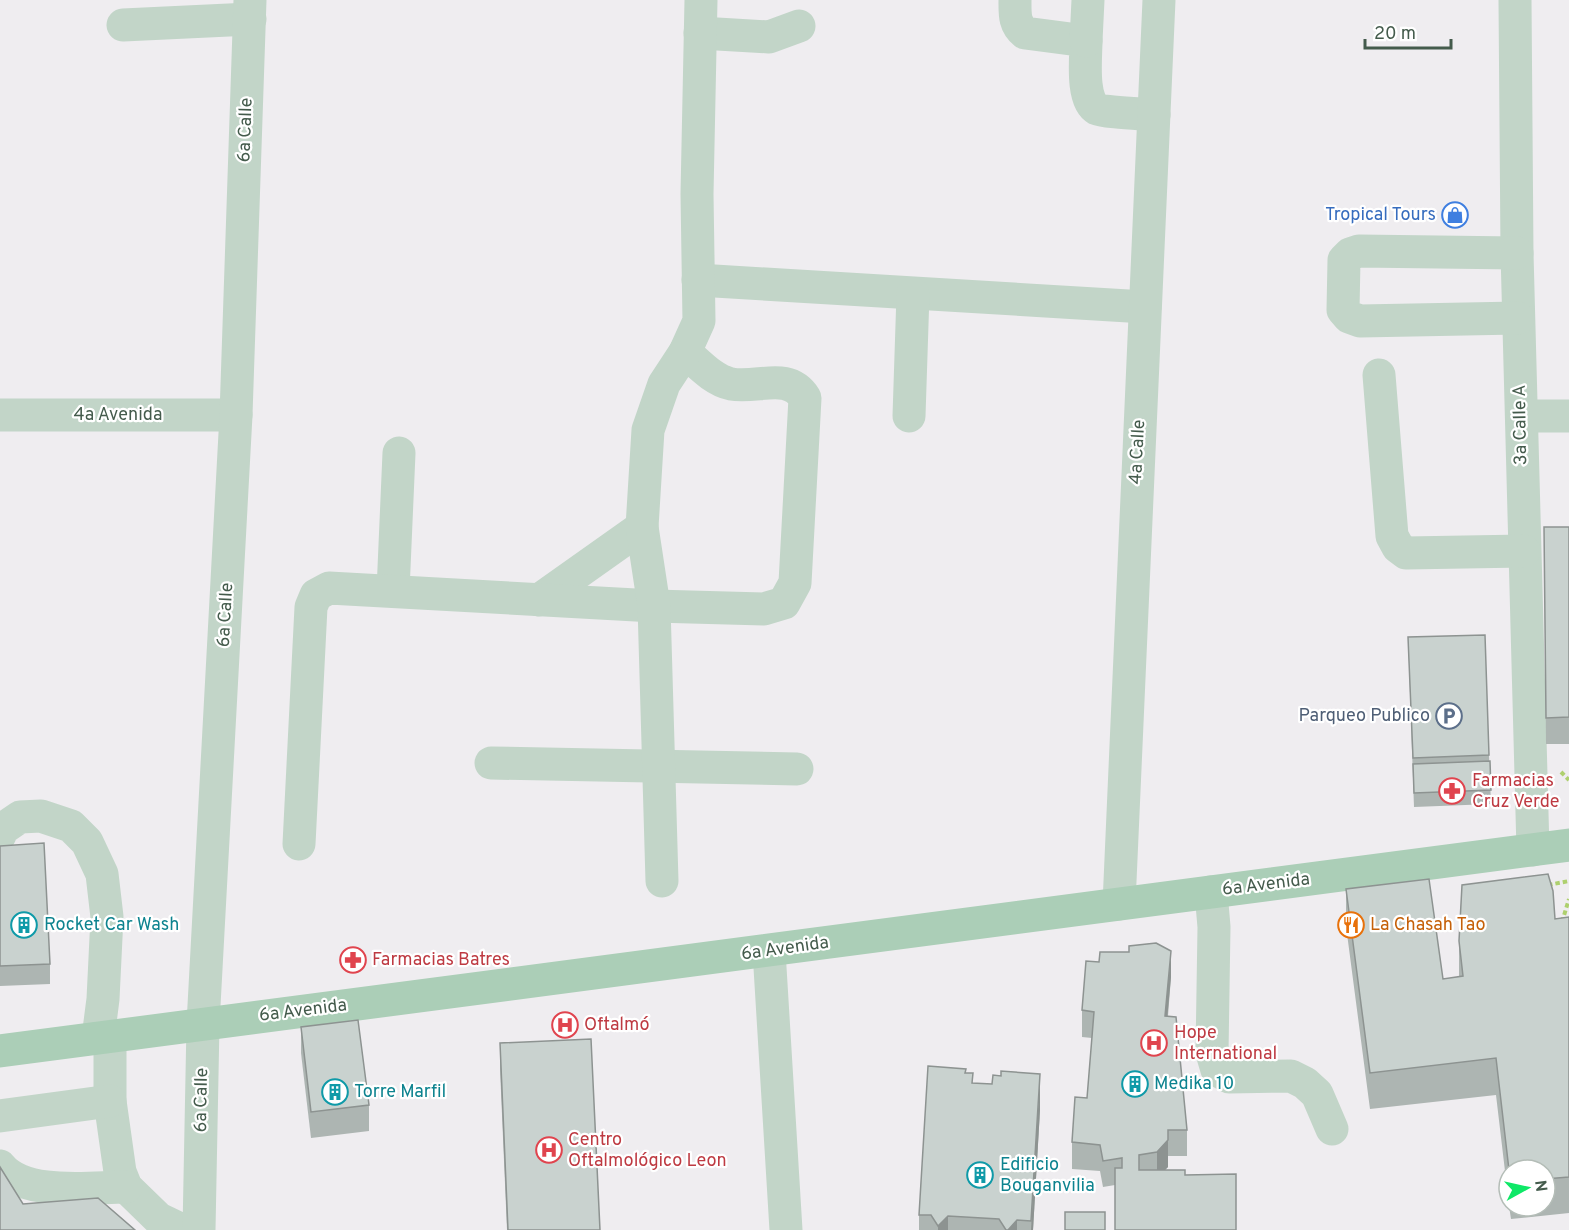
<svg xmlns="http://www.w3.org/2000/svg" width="1569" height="1230" viewBox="0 0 1569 1230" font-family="Overpass,sans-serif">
<rect width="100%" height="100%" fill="#efedf0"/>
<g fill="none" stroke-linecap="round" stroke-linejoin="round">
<!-- path -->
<g stroke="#aed06e" stroke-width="4" stroke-dasharray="4.5 3" stroke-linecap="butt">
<polyline points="1561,772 1569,780"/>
<polyline points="1548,885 1569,881"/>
<polyline points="1562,922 1569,899"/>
</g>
<!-- minor -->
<g stroke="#c2d5c8" stroke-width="33">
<path d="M1015 0C1015 14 1014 24 1025 33L1086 41C1086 57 1081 100 1097 109 1103 112 1144 114 1154 115"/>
<polyline points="1515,0 1517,253 1533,850"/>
<polyline points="123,25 250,19"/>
<polyline points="700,33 769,37 799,26"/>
<polyline points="1086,41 1088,0"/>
<polyline points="1517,253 1359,251 1350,254 1344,260 1343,310 1349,317 1360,321 1518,318"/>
<polyline points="698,280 1145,307"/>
<polyline points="1379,375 1392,536 1398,547 1406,553 1524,551"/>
<polyline points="0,415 236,415"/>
<polyline points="909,416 913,294"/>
<polyline points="1522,416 1569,416"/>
<polyline points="393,591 399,453"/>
<polyline points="539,600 642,527"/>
<polyline points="491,763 797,769"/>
<polyline points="0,835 1,830 20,817 41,816 71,826 87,842 102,874 107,917 103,999 98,1038"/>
<path d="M299 844 311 607 316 595 329 588 654 606 764 609 784 603 795 583 805 398C788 371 758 389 731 384 713 380 699 364 685 352"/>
<polyline points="662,881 654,606 642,527 648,430 664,384 685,352 699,321 697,194 701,0"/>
<polyline points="1211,892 1214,927 1212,1053 1217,1070 1229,1077 1291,1076 1305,1083 1317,1094 1332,1129"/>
<polyline points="1119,904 1159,0"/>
<polyline points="769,951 786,1230"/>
<polyline points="110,1036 110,1101 120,1172 126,1187 159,1219 182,1230"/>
<polyline points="0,1116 110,1101"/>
<path d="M0 1166C25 1197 90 1187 126 1187"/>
<polyline points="199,1230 203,1024 236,415 250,0"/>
</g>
<!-- major -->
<polyline stroke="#abceb7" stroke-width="33" points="0,1051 1569,845"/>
</g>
<!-- wall -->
<g fill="#adb5b2">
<polygon points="1544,527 1569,527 1569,744 1546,744"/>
<polygon points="1408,637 1489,755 1491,804 1414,807"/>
<polygon points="0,846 50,964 50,984 0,986"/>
<polygon points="1346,889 1443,979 1459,977 1459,941 1555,919 1569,917 1569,1213 1511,1219 1509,1206 1545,1206 1545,1170 1509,1170 1509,1205 1496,1095 1370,1109 1346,926"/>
<polygon points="1171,977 1168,1016 1187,1130 1187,1156 1168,1156 1168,1167 1165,1170 1115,1185 1103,1187 1100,1171 1072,1169 1072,1142 1087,1098 1092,1038 1082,1037 1082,1010"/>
<polygon points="301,1027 369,1105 369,1131 311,1138 301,1053"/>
<polygon points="500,1043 600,1230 507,1230 500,1069"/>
<polygon points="966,1073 973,1083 1040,1110 1033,1230 919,1230 919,1215"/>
</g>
<!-- shaded-wall -->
<g fill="#8d9391">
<polygon points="1171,951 1171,977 1165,1042 1165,1016"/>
<polygon points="1040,1074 1040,1110 1033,1230 1031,1230"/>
<polygon points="1168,1130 1168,1167 1157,1178 1157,1152"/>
<polygon points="948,1216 948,1230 938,1230 938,1226"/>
<polygon points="1017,1220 1017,1230 1008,1230"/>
</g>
<!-- building -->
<g fill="#c9d2cf" stroke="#8d9391" stroke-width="1.5">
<polygon points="1544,527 1569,527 1569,717 1546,718"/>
<polygon points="1485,635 1489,755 1413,758 1408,637"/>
<polygon points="1490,761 1491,790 1414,793 1413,764"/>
<polygon points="44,843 50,964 0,966 0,846"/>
<polygon points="1548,874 1553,891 1555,919 1569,917 1569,1177 1545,1179 1545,1170 1509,1170 1496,1058 1370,1073 1346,889 1429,879 1443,979 1463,976 1459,941 1462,885"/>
<polygon points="1156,943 1171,951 1165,1016 1176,1017 1187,1130 1168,1130 1168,1140 1157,1152 1139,1155 1139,1170 1185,1170 1185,1175 1236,1174 1236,1230 1115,1230 1115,1168 1122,1168 1122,1158 1103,1161 1100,1145 1072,1142 1075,1097 1087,1098 1094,1012 1082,1010 1086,961 1099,962 1100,952 1129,952 1129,946"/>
<polygon points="358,1020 369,1105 311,1112 301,1027"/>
<polygon points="591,1039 600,1230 508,1230 500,1043"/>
<polygon points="928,1066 966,1069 965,1073 973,1073 972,1083 992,1084 993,1075 1001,1076 1001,1071 1040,1074 1031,1221 1017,1220 1008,1230 1006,1230 999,1219 948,1216 938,1226 931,1215 919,1215"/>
<polygon points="0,1167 23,1204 98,1198 135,1230 0,1230"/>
<rect x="1065" y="1212" width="40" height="18"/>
</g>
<!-- icons -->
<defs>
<g id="shop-ring" transform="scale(1.35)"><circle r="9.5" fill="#fff" stroke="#3f7fe0" stroke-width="1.5"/><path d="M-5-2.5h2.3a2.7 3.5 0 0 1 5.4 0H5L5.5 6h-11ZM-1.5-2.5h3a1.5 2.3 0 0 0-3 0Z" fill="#3f7fe0"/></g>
<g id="parking-ring" transform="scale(1.35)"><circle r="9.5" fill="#fff" stroke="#5c6f8a" stroke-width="1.5"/><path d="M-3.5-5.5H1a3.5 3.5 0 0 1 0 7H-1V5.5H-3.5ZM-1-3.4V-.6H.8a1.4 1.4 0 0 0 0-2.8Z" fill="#5c6f8a"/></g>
<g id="pharmacy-ring" transform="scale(1.35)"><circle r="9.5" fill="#fff" stroke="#e0444e" stroke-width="1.5"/><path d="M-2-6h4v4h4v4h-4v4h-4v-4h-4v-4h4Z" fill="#e0444e"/></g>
<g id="building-ring" transform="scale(1.35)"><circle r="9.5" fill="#fff" stroke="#0f9aa8" stroke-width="1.5"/><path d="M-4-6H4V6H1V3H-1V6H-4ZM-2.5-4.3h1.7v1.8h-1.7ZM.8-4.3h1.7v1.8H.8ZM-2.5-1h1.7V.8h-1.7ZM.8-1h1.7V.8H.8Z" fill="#0f9aa8"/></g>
<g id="restaurant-ring" transform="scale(1.35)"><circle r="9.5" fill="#fff" stroke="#e8710a" stroke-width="1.5"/><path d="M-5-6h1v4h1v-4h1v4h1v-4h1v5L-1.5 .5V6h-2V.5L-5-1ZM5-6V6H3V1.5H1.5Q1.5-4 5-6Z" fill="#e8710a"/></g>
<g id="hospital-ring" transform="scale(1.35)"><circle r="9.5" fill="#fff" stroke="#e0444e" stroke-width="1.5"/><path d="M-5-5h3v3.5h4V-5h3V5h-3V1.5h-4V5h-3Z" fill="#e0444e"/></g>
</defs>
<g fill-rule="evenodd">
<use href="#shop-ring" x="1455" y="215"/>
<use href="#parking-ring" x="1449" y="716"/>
<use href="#pharmacy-ring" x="1452" y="791"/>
<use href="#building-ring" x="24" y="925"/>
<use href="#restaurant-ring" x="1351" y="925"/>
<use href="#pharmacy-ring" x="353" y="960"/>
<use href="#hospital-ring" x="565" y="1025"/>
<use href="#hospital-ring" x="1154" y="1043"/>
<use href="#building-ring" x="1135" y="1084"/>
<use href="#building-ring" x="335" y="1092"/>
<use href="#hospital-ring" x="549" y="1150"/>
<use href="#building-ring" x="980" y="1175"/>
</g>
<g text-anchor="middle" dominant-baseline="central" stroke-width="4.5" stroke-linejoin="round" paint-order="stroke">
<!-- street labels -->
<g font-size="18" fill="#445b4c" stroke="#fff">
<text transform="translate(246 130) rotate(-88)">6a Calle</text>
<text x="118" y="415">4a Avenida</text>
<text transform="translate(1521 425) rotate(-91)">3a Calle A</text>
<text transform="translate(1138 452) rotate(-87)">4a Calle</text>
<text transform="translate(226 615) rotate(-87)">6a Calle</text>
<text transform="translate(1266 885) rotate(-7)">6a Avenida</text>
<text transform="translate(785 949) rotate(-8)">6a Avenida</text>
<text transform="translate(303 1011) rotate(-7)">6a Avenida</text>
<text transform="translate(202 1100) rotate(-89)">6a Calle</text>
</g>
<!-- shop labels -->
<g font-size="18" fill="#366cbe" stroke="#fff" text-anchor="end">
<text x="1436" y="215">Tropical Tours</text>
</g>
<!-- service labels -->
<g font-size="18" fill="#4e5e75" stroke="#fff" text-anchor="end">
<text x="1430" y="716">Parqueo Publico</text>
</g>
<!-- health labels -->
<g font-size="18" fill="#be3a42" stroke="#fff" text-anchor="start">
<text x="1472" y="781">Farmacias<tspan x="1472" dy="21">Cruz Verde</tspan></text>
<text x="372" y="960">Farmacias Batres</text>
<text x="584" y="1025">Oftalmó</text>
<text x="1174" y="1033">Hope<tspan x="1174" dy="21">International</tspan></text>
<text x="568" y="1140">Centro<tspan x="568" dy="21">Oftalmológico Leon</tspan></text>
</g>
<!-- culture labels -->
<g font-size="18" fill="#0d838f" stroke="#fff" text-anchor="start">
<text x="44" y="925">Rocket Car Wash</text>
<text x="1154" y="1084">Medika 10</text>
<text x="354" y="1092">Torre Marfil</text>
<text x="1000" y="1165">Edificio<tspan x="1000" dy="21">Bouganvilia</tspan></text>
</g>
<!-- food labels -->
<g font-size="18" fill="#c56008" stroke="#fff" text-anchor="start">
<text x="1370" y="925">La Chasah Tao</text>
</g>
</g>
<!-- north arrow -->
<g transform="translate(1527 1188) rotate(82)"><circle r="28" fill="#ffffff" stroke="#b4bdb7" stroke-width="1.5"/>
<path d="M0-4.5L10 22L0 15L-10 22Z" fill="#0fe867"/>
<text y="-9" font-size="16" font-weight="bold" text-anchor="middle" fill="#445b4c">N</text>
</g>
<!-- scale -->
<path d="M1365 39v9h86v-9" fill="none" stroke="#445b4c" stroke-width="3"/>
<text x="1374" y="39" font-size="18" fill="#445b4c" stroke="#ffffff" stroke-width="4.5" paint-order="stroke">20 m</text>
</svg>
